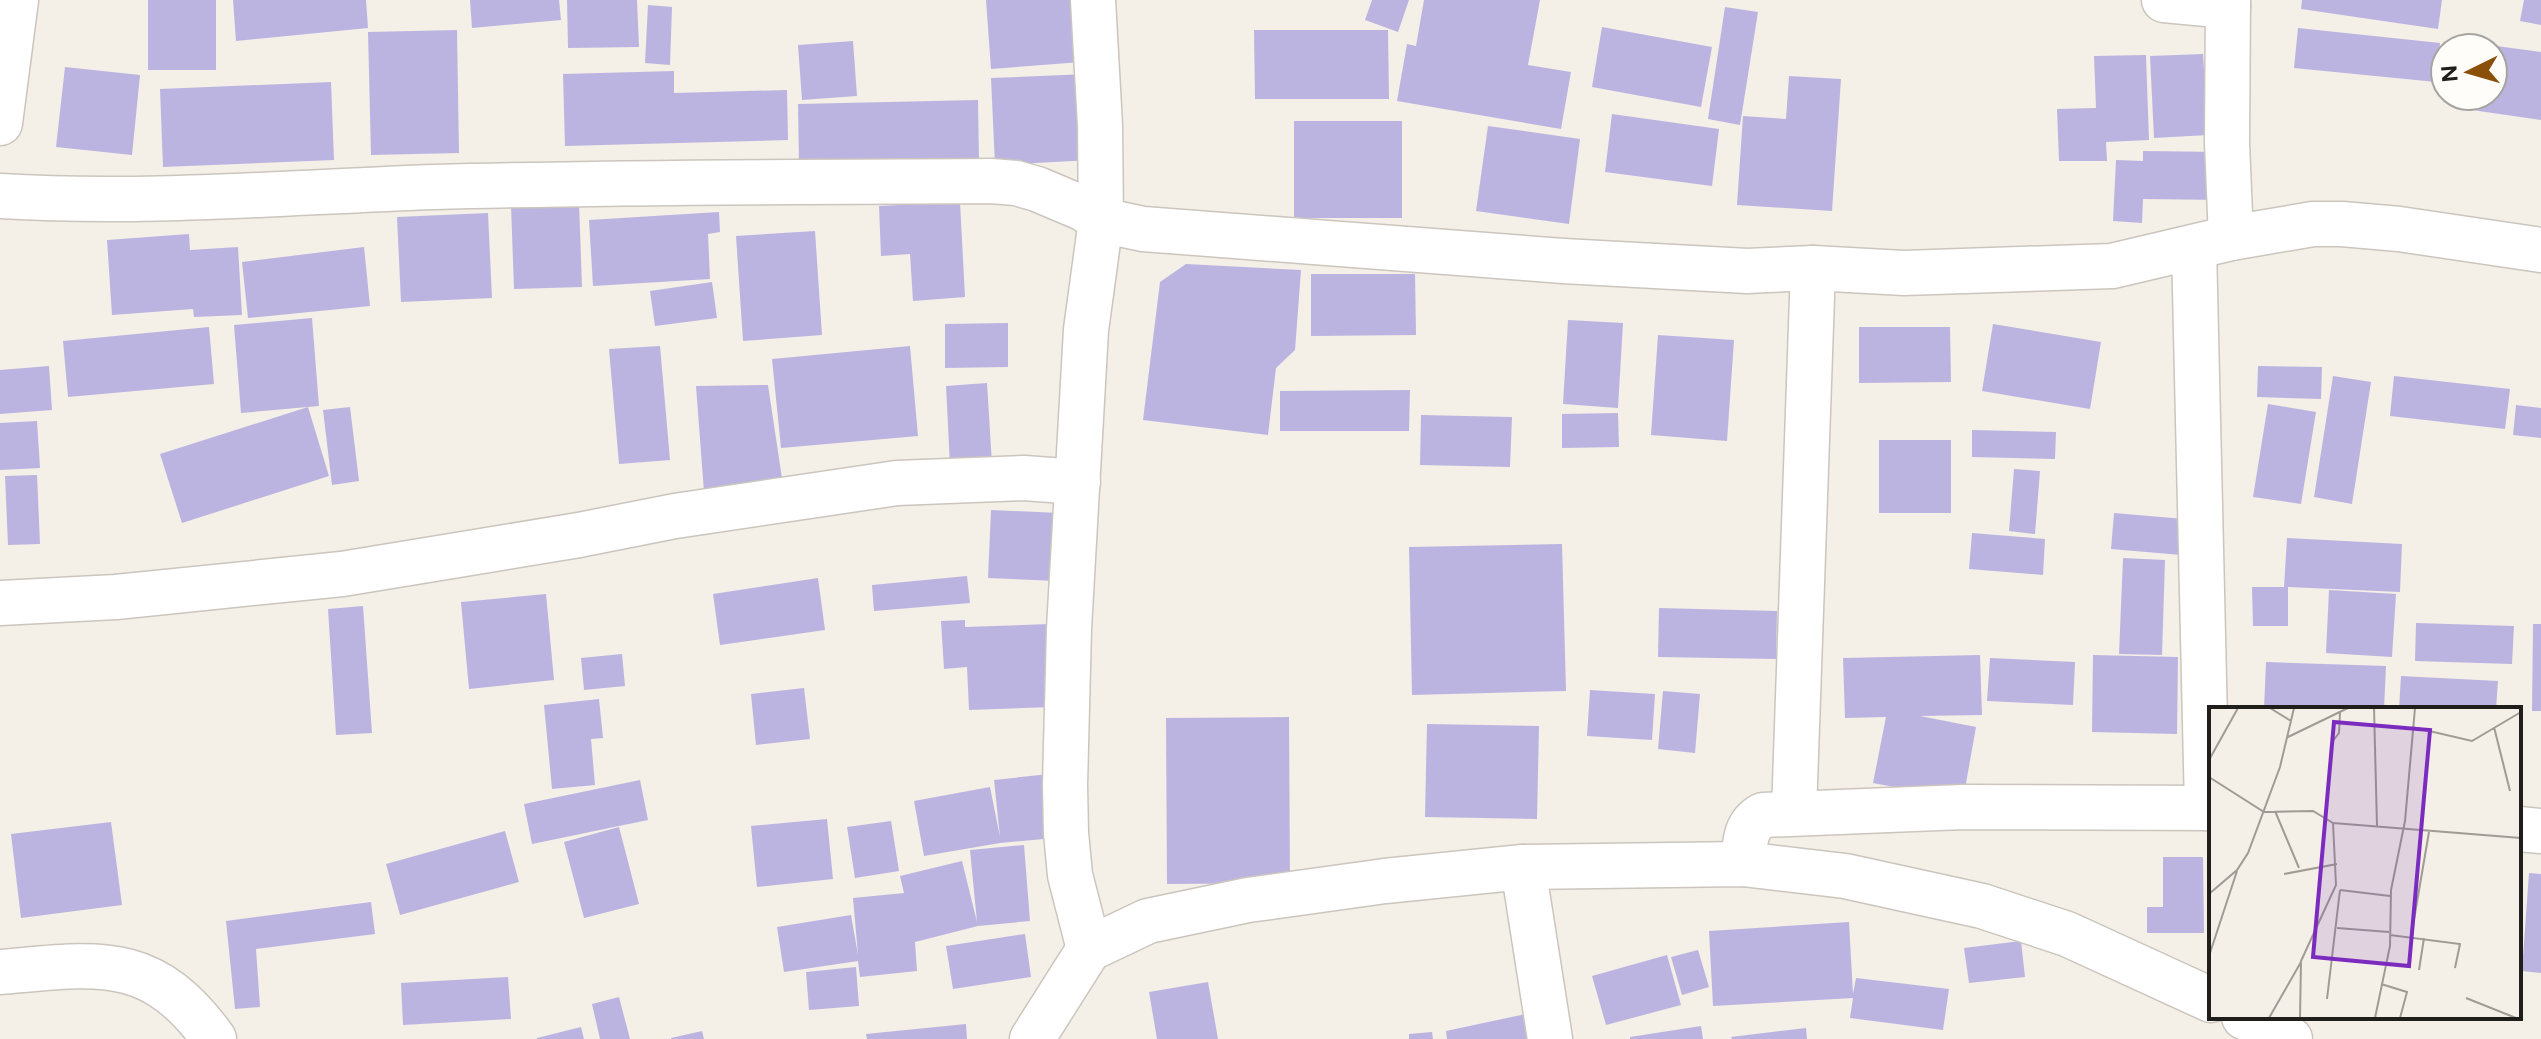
<svg xmlns="http://www.w3.org/2000/svg" width="2541" height="1039" viewBox="0 0 2541 1039" font-family="Figtree,sans-serif">
<rect width="100%" height="100%" fill="#f4efe7"/>
<!-- building -->
<g fill="#bcb4e0">
<rect x="148" y="0" width="68" height="70"/>
<polygon points="233,0 366,0 368,28 236,41"/>
<polygon points="470,0 559,0 561,20 472,28"/>
<polygon points="567,0 637,0 639,47 568,48"/>
<polygon points="986,0 1076,0 1081,62 991,69"/>
<polygon points="1372,0 1409,0 1398,32 1365,20"/>
<polygon points="1424,0 1540,0 1528,65 1571,72 1561,129 1397,101 1407,44 1416,46"/>
<polygon points="2302,0 2442,0 2438,29 2301,9"/>
<polygon points="2524,0 2541,0 2541,25 2520,21"/>
<polygon points="648,5 672,7 670,65 645,63"/>
<polygon points="1725,7 1758,12 1740,125 1708,119"/>
<polygon points="1602,27 1712,47 1701,107 1592,87"/>
<polygon points="2298,28 2440,43 2436,82 2294,68"/>
<polygon points="457,30 459,153 371,155 368,32"/>
<polygon points="1254,30 1388,30 1389,99 1255,99"/>
<polygon points="853,41 857,96 802,100 798,45"/>
<polygon points="2474,43 2541,52 2541,120 2465,109 2467,96 2493,96 2493,48 2474,48"/>
<polygon points="2203,54 2208,135 2154,138 2150,56"/>
<polygon points="2146,55 2149,140 2106,142 2107,161 2059,161 2057,109 2096,108 2094,56"/>
<polygon points="65,67 140,75 132,155 56,147"/>
<polygon points="674,71 674,93 787,90 788,140 565,146 563,74"/>
<polygon points="1088,74 1092,160 995,165 991,78"/>
<polygon points="1789,76 1841,79 1832,211 1737,205 1743,116 1786,119"/>
<polygon points="331,82 334,160 163,167 160,89"/>
<polygon points="978,100 979,161 799,164 798,104"/>
<polygon points="1612,114 1719,129 1712,186 1605,172"/>
<rect x="1294" y="121" width="108" height="97"/>
<polygon points="1488,126 1580,139 1569,224 1476,211"/>
<polygon points="2143,151 2222,152 2222,200 2143,199 2142,223 2113,221 2116,160 2143,161"/>
<polygon points="579,202 582,287 514,289 511,205"/>
<polygon points="960,202 965,297 913,301 910,254 881,256 879,206"/>
<polygon points="719,212 720,232 708,234 710,279 593,286 589,220"/>
<polygon points="488,213 492,298 401,302 397,217"/>
<polygon points="815,231 822,335 743,341 736,236"/>
<polygon points="189,234 190,250 238,247 242,315 194,317 193,309 112,315 107,240"/>
<polygon points="364,247 370,306 248,318 242,262"/>
<polygon points="1186,264 1301,270 1295,350 1276,368 1268,435 1143,420 1160,282"/>
<polygon points="1311,274 1415,274 1416,335 1311,336"/>
<polygon points="712,282 717,318 655,326 650,291"/>
<polygon points="312,318 319,406 241,413 234,325"/>
<polygon points="1568,320 1623,323 1618,408 1563,404"/>
<polygon points="1008,323 1008,367 945,368 945,324"/>
<polygon points="1993,324 2101,342 2090,409 1982,391"/>
<polygon points="209,327 214,384 68,397 63,341"/>
<polygon points="1859,327 1950,327 1951,382 1859,383"/>
<polygon points="1658,335 1734,340 1727,441 1651,435"/>
<polygon points="660,346 670,460 619,464 609,349"/>
<polygon points="910,346 918,436 781,448 772,359"/>
<polygon points="49,366 52,410 0,414 0,370"/>
<polygon points="2258,366 2322,367 2321,399 2257,397"/>
<polygon points="2333,376 2371,382 2352,504 2314,497"/>
<polygon points="2394,376 2510,389 2505,429 2390,416"/>
<polygon points="987,383 992,464 950,466 946,386"/>
<polygon points="768,385 783,485 704,492 696,386"/>
<polygon points="1410,390 1409,431 1280,431 1280,391"/>
<polygon points="2268,404 2316,412 2301,504 2253,497"/>
<polygon points="2516,405 2541,408 2541,438 2513,435"/>
<polygon points="308,407 329,476 182,523 160,454"/>
<polygon points="350,407 359,481 332,485 323,410"/>
<polygon points="1618,413 1619,447 1562,448 1562,414"/>
<polygon points="1421,415 1512,417 1510,467 1420,465"/>
<polygon points="37,421 40,468 0,470 0,423"/>
<polygon points="1972,430 2056,432 2055,459 1972,457"/>
<rect x="1879" y="440" width="72" height="73"/>
<polygon points="2014,469 2040,471 2035,534 2009,531"/>
<polygon points="37,475 40,544 8,545 5,476"/>
<polygon points="991,510 1059,513 1057,581 988,578"/>
<polygon points="2114,513 2196,520 2193,556 2111,549"/>
<polygon points="1972,533 2045,539 2043,575 1969,569"/>
<polygon points="2287,538 2402,544 2400,592 2288,587 2288,626 2253,626 2252,587 2284,587"/>
<polygon points="1562,544 1566,691 1412,695 1409,547"/>
<polygon points="2123,558 2165,560 2162,655 2119,654"/>
<polygon points="967,576 970,603 874,611 872,585"/>
<polygon points="818,578 825,630 720,645 713,594"/>
<polygon points="2329,590 2396,594 2392,657 2326,653"/>
<polygon points="546,594 554,680 469,689 461,602"/>
<polygon points="363,606 372,733 336,735 328,609"/>
<polygon points="1659,608 1777,611 1776,659 1658,657"/>
<polygon points="965,620 965,627 1050,624 1053,707 969,710 967,667 944,669 941,621"/>
<polygon points="2416,623 2514,626 2512,664 2415,661"/>
<polygon points="2533,624 2541,624 2541,711 2532,711"/>
<polygon points="622,654 625,686 584,690 581,658"/>
<polygon points="1980,655 1982,715 1920,716 1976,727 1963,800 1873,783 1886,717 1845,718 1843,658"/>
<polygon points="2093,655 2178,657 2177,734 2092,732"/>
<polygon points="1990,658 2075,662 2073,705 1987,701"/>
<polygon points="2266,662 2386,666 2384,709 2264,709"/>
<polygon points="2401,676 2498,681 2496,709 2399,709"/>
<polygon points="804,688 810,739 756,745 751,694"/>
<polygon points="1590,690 1655,694 1652,740 1587,736"/>
<polygon points="1663,691 1700,694 1695,753 1658,749"/>
<polygon points="599,699 603,738 591,739 595,785 552,789 544,705"/>
<polygon points="1289,717 1290,883 1167,884 1166,718"/>
<polygon points="1427,724 1539,726 1537,819 1425,817"/>
<polygon points="1049,774 1055,838 1000,843 924,856 914,801 990,787 1000,837 994,780"/>
<polygon points="640,780 648,820 532,844 524,804"/>
<polygon points="827,819 833,879 757,887 751,826"/>
<polygon points="891,821 899,871 855,878 847,827"/>
<polygon points="111,822 122,905 21,918 11,834"/>
<polygon points="619,827 639,904 584,918 564,842"/>
<polygon points="505,831 519,882 400,915 386,864"/>
<polygon points="1024,845 1030,921 978,926 915,942 917,971 860,977 858,961 784,972 777,927 851,915 858,955 853,898 904,893 900,876 962,861 977,922 970,850"/>
<polygon points="2163,857 2203,857 2204,933 2147,933 2147,907 2163,907"/>
<polygon points="2529,873 2541,874 2541,973 2522,971"/>
<polygon points="371,902 375,934 256,949 260,1007 235,1009 226,921"/>
<polygon points="1849,922 1853,994 1856,978 1949,989 1943,1030 1850,1018 1853,998 1713,1006 1709,931"/>
<polygon points="1025,934 1031,977 953,989 946,946"/>
<polygon points="2021,941 2025,977 1969,983 1964,948"/>
<polygon points="1698,950 1709,987 1682,995 1671,957"/>
<polygon points="1667,955 1681,1005 1606,1025 1592,976"/>
<polygon points="856,967 859,1006 809,1010 806,972"/>
<polygon points="508,977 511,1019 403,1025 401,983"/>
<polygon points="1208,982 1218,1039 1157,1039 1149,992"/>
<polygon points="619,997 630,1039 600,1039 592,1004"/>
<polygon points="1535,1012 1540,1039 1447,1039 1446,1031"/>
<polygon points="966,1024 967,1039 867,1039 866,1034"/>
<polygon points="1701,1026 1703,1039 1630,1039 1630,1037"/>
<polygon points="581,1027 584,1039 537,1039 537,1038"/>
<polygon points="1806,1028 1807,1039 1732,1039 1731,1037"/>
<polygon points="702,1031 704,1039 671,1039 671,1038"/>
<polygon points="1432,1032 1433,1039 1409,1039 1409,1034"/>
</g>
<g fill="none" stroke-linecap="round" stroke-linejoin="round">
<!-- minor casing -->
<g stroke="#cbc5be" stroke-width="47">
<g id="minor">
<polyline points="2164,0 2228,6"/>
<polyline points="2228,0 2227,143 2231,238"/>
<polyline points="0,123 16,0"/>
<path d="M0 196C145 205 290 192 435 187 620 182 806 182 991 181L1016 183 1037 189 1082 208 1101 220 1143 229 1563 261 1747 271 1813 268 1904 273 2112 266 2231 238 2313 224H2342L2399 229 2541 250"/>
<polyline points="2194,247 2207,808"/>
<polyline points="0,603 116,597 342,574 579,535 675,516 897,483 1024,478 1078,482"/>
<polyline points="1794,812 1813,268"/>
<polyline points="2519,829 2541,831"/>
<path d="M1743 864C1745 845 1744 825 1763 815L1963 807 2211 808"/>
<polyline points="1523,867 1550,1039"/>
<polyline points="1089,949 1070,875 1066,833 1065,785 1069,629 1086,330 1101,220 1100,125 1093,0"/>
<path d="M0 972C96 964 151 951 214 1039"/>
<polyline points="2244,1017 2290,1039"/>
<polyline points="1032,1039 1089,949 1148,921 1248,900 1385,881 1523,867 1743,864 1845,876 1982,906 2067,934 2211,1000"/>
</g>
</g>
<!-- minor -->
<use href="#minor" stroke="#fff" stroke-width="44"/>
</g>
<!-- overview -->
<g transform="translate(2209 707)">
<rect width="312" height="312" fill="#f4efe7"/>
<path fill="none" stroke="#9f9b95" stroke-width="2" d="M61 1 82 14M165 1 168 119M203 20 263 34 312 5M285 20 301 84M79 30 139 1M123 35 130 26 131 6M0 53 29 1M0 70 55 105 104 104 124 116 127 178 92 254 91 311M66 104 90 161M124 116 312 131M75 167 128 157M131 183 181 189M0 187 28 163 39 146 71 60 85 1M128 221 180 225M181 228 251 237 246 261M202 230 220 125M0 249 28 164M210 263 215 231M172 277 198 285 191 311M257 291 307 311M118 292 131 183M60 311 92 255M166 311 181 239 182 183 196 114 206 1"/>
<path fill="#7b2cbf" fill-opacity="0.15" stroke="#7b2cbf" stroke-width="4" d="M125 15 221 23 200 259 104 250Z"/>
<rect width="312" height="312" fill="none" stroke="#201e1b" stroke-width="4"/>
</g>
<!-- north arrow -->
<g transform="translate(2469 72) rotate(265)"><circle r="38" fill="#fffdfa" stroke="#a6a4a1" stroke-width="2"/>
<path d="M0-6L14 30L0 20L-14 30Z" fill="#8a4f09"/>
<text y="-12" font-size="22" font-weight="bold" text-anchor="middle" fill="#201e1b">N</text>
</g>
</svg>
